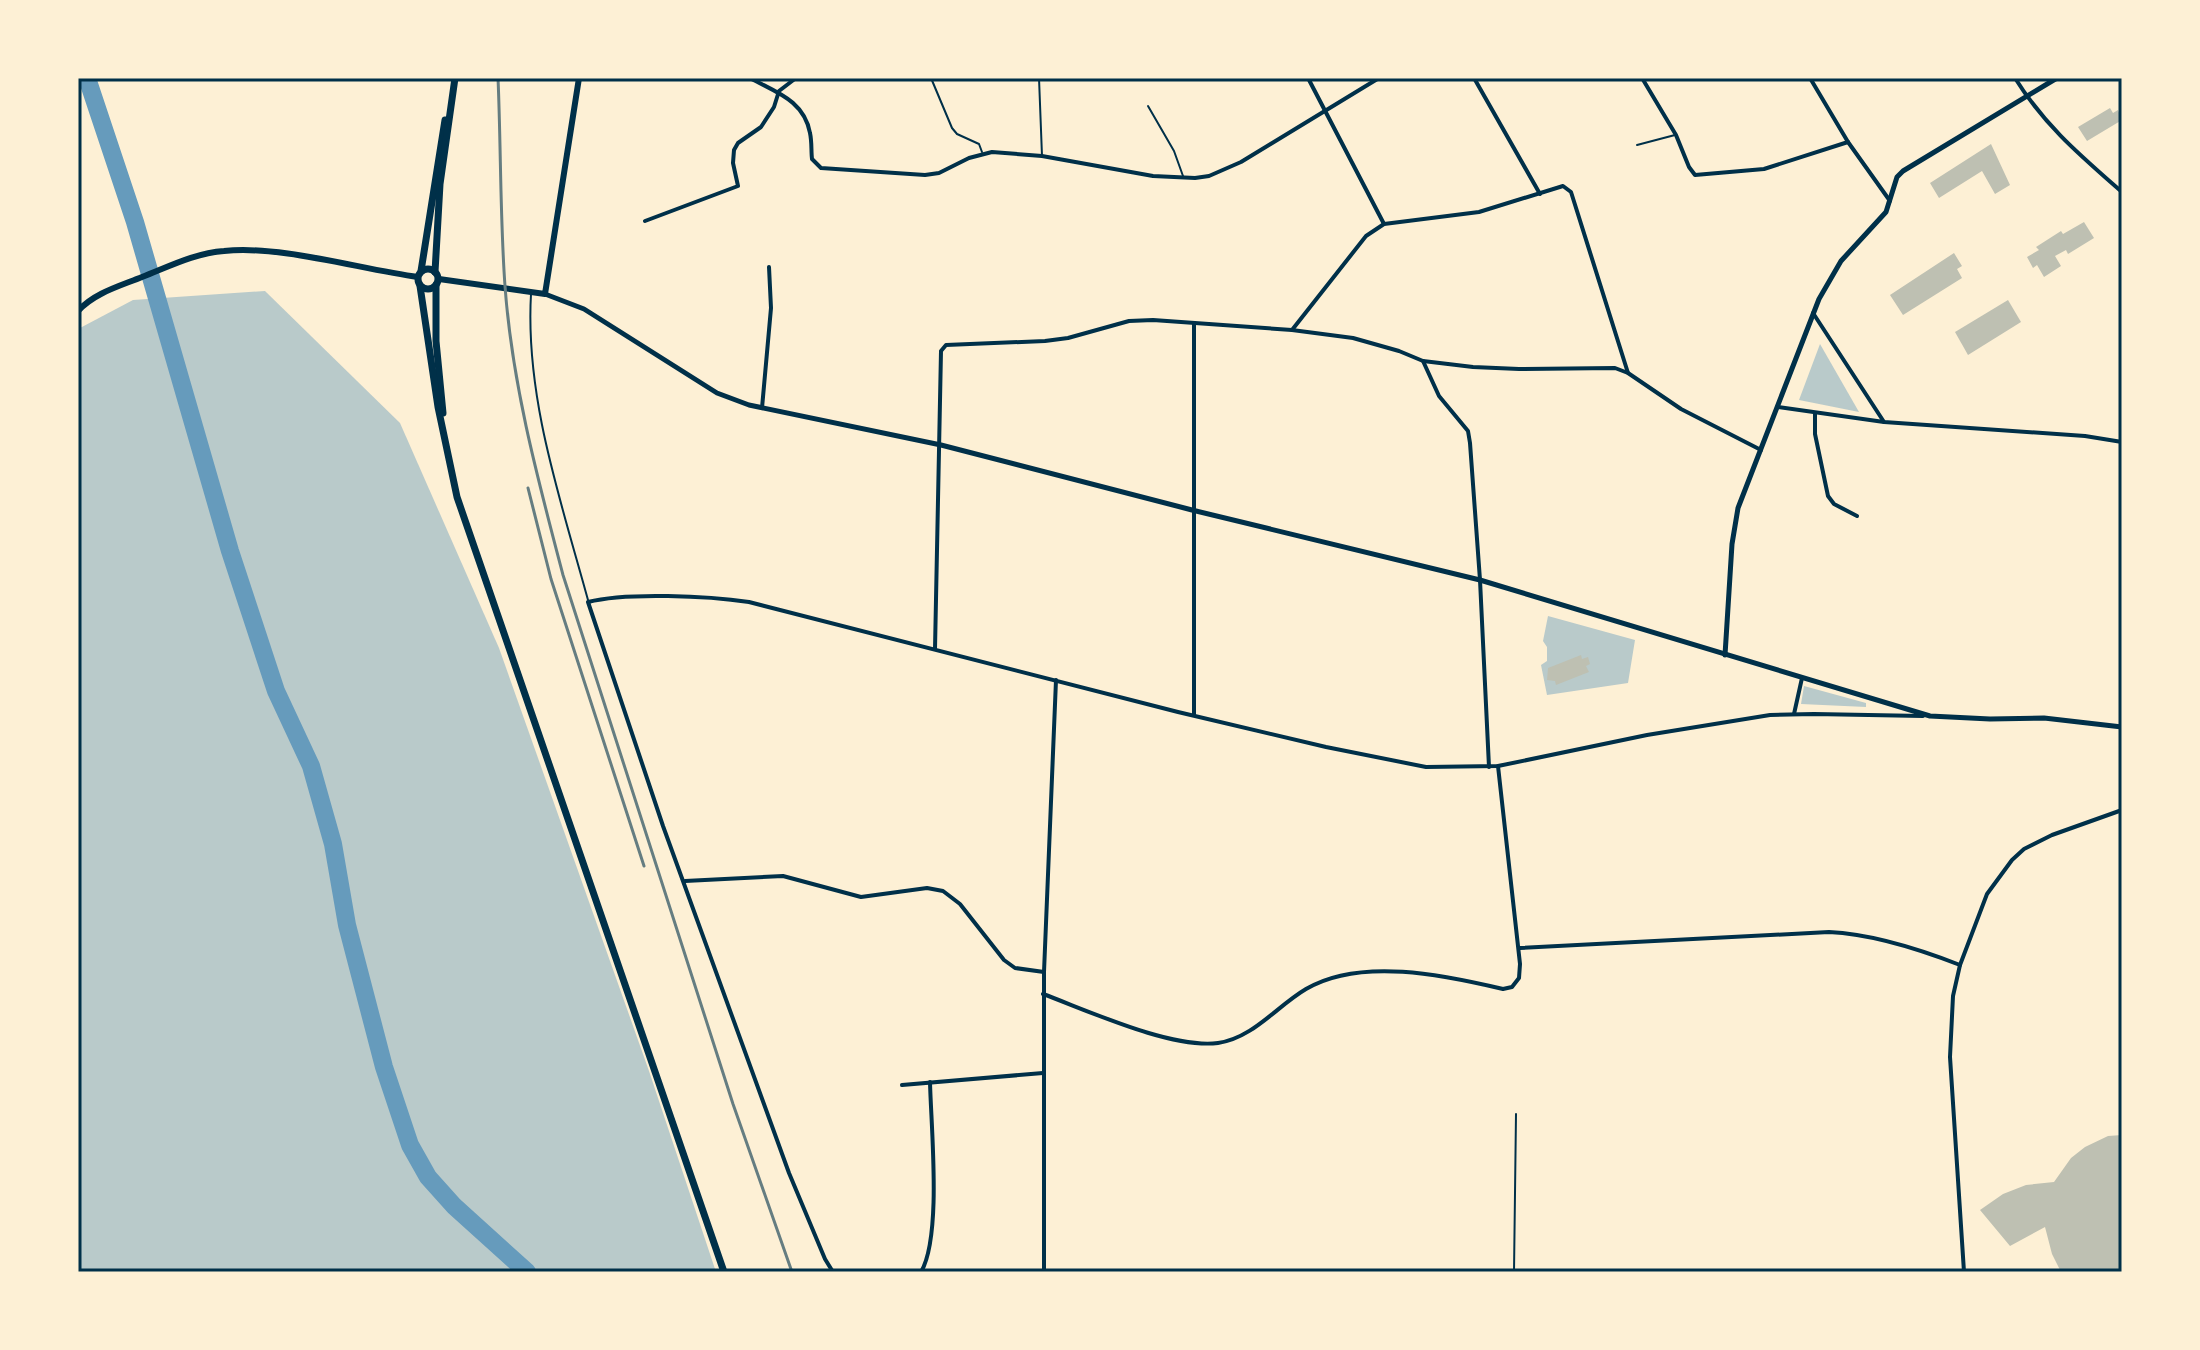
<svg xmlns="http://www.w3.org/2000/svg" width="2200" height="1350" viewBox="0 0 2200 1350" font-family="Figtree,sans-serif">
<rect width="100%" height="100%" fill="#fdf0d5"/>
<!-- green -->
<g fill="#b9caca">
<polygon points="265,291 400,423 499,648 649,1071 716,1272 78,1272 78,333 80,328 133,300"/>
<polygon points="1820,344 1859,412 1799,400"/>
<polygon points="1548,616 1635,640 1628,683 1547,695 1541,665 1547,661 1547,647 1543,641"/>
<polygon points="1804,686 1866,703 1866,707 1801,704"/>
</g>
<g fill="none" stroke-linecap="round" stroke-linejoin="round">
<!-- river -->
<polyline stroke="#669bbc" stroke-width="18" points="87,78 135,222 230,551 276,691 311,766 333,844 347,925 384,1067 410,1145 428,1177 454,1206 527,1272"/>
</g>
<!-- building -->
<g fill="#bec0b2">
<polygon points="2110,108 2113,113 2118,110 2122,120 2087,141 2078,127"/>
<polygon points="1991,144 2010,185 1995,194 1982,171 1939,198 1930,183"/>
<polygon points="2084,222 2094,238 2068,254 2066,250 2055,256 2061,266 2044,277 2037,265 2033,268 2027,257 2039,250 2036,247 2061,231 2063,234"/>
<polygon points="1954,253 1962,266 1957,269 1962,278 1903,315 1890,295"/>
<polygon points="2008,300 2021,322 1968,355 1955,332"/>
<polygon points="1581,655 1582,659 1588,657 1590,664 1586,666 1589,672 1556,685 1555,681 1547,680 1548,668"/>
<polygon points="2122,1135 2122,1272 2061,1272 2052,1254 2045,1227 2010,1246 1980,1210 2003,1194 2026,1185 2054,1182 2071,1158 2085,1147 2108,1136"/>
</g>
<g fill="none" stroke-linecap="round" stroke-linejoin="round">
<!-- service -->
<g stroke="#003049" stroke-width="2">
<polyline points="931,78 952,128 957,134 979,144 982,152"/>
<polyline points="1039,78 1042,156"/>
<polyline points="1148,106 1174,151 1183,176"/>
<polyline points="1637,145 1675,135"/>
<path d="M531 294C525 398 561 501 588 600"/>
<polyline points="1514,1272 1516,1114"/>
</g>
<!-- minor -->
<g stroke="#003049" stroke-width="4">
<path d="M750 78C775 92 804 100 810 133 812 142 811 151 812 159L821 168 925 175 939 173 969 158 992 152 1042 156 1153 176 1195 178 1209 176 1241 162 1379 78"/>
<polyline points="1308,78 1384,224"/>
<polyline points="1474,78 1540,194"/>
<polyline points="1642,78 1676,135 1689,167 1695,175 1764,169 1848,142"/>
<polyline points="1810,78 1848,142 1890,201"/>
<path d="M2015 78C2044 125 2081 156 2122 192"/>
<polyline points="645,221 738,186 733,163 734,150 738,143 761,127 774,107 779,91 796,78"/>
<polyline points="1813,313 1884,422"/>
<polyline points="1194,323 1194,715"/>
<polyline points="1292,330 1366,236 1384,224 1479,212 1563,186 1571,192 1628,373"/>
<polyline points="1423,361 1439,396 1468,431 1470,443 1480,580 1489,767"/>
<polyline points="1778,407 1884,422 2085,436 2122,442"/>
<polyline points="762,408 771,308 769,267"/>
<polyline points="1815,413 1815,434 1828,496 1834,504 1857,516"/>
<polyline points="935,649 941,351 946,345 1045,341 1068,338 1129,321 1153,320 1292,330 1353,338 1399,351 1423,361 1473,367 1519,369 1615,368 1628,373 1681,409 1761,450"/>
<polyline points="1794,714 1802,678"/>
<polyline points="685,881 783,876 861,897 927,888 943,891 960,904 1004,960 1015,968 1044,972"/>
<path d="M1520 948 1829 932C1873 934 1919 949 1960 965"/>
<path d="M1043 994C1089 1011 1171 1049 1218 1043 1253 1038 1277 1006 1306 989 1360 957 1444 975 1503 989L1512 987 1519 978 1520 964 1498 766"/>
<polyline points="902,1085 1043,1073"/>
<polyline points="1044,1270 1044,972 1056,680"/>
<path d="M833 1272 825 1259 789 1173 663 826 588 602C626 592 709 596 749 602L1178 712 1326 747 1426 767 1498 766 1647 735 1770 715 1814 714 1923 716"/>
<path d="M921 1272C942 1236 931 1128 930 1082"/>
<polyline points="1030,1272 1142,1272"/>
<polyline points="1964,1272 1950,1057 1953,996 1960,965 1987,894 2012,860 2024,849 2052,835 2122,810"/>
</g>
<!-- tertiary -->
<g stroke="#003049" stroke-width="5">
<polyline points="545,294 584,309 717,393 749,405 941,445 1192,510 1480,580 1930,716 1990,719 2044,718 2122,727"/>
<polyline points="1725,655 1732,544 1738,508 1819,299 1841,261 1886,212 1897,177 1903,171 2057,78"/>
</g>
<!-- secondary -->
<g stroke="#003049" stroke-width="6">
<polyline points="439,279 545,294 579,78"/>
<path d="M78 311C94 293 120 286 142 277 168 267 195 253 224 251 281 245 359 269 418 277"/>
</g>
<!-- primary -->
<g stroke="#003049" stroke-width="7">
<circle cx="428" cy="279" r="10"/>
<polyline points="421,271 445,120"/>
<polyline points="435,272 440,184 455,78"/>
<polyline points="436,285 436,341 443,413"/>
<polyline points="420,286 438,407 457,497 724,1272"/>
</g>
<!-- rail -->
<g stroke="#657d81" stroke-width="3">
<path d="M498 78C501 147 500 217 505 286 512 384 538 480 563 575L733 1104 792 1272"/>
<polyline points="528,488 551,579 644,866"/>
</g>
</g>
<!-- border -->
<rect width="2200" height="1350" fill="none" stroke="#fdf0d5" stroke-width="160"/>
<rect x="80" y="80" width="2040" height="1190" fill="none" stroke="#003049" stroke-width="3"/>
</svg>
